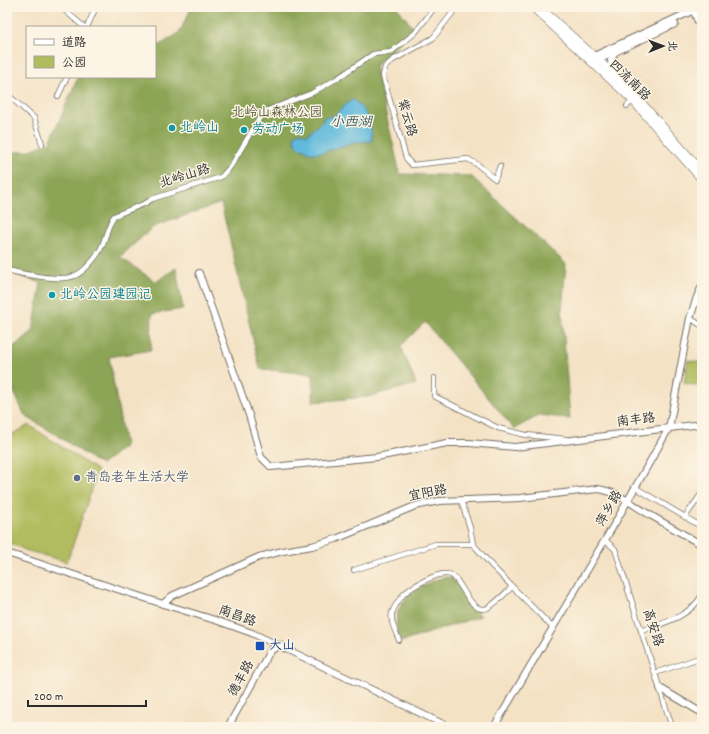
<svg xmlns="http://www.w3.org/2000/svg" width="709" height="734" viewBox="0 0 709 734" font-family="Dekko,'LXGW WenKai TC',sans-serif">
<rect width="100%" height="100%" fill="#fcf5e5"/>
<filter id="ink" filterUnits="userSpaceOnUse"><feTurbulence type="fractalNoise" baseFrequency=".025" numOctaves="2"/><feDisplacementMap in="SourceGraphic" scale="8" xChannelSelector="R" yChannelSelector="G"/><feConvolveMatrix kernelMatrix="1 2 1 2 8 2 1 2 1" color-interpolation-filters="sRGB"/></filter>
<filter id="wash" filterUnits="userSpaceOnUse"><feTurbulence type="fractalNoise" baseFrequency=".012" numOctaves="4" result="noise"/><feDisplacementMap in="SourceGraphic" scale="16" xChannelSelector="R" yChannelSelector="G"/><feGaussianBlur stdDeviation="0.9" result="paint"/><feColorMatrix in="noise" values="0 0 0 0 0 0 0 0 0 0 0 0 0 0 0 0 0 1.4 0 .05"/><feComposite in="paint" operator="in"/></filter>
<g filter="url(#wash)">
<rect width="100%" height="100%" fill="#f4e2c5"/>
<!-- green -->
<g fill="#b0bc5e" stroke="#6e7444">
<polygon points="688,360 702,363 702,387 684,383"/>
<polygon points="29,425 98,471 67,562 25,550 7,542 7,437"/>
</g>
<!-- forest -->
<g fill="#8ca455" stroke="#5c6840">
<polygon points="192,7 397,7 414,29 375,66 400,174 471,176 566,264 562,311 570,419 540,415 514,429 425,322 401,346 416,384 367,397 313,402 313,374 260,369 221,203 153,227 120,257 156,282 176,268 183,309 152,314 151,350 109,357 125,446 101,465 55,434 25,416 11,386 12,348 33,331 41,283 7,272 7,153 28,151 50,142 78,77 155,77 155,48 179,33"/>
<path d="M444 577 452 578 481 616 401 642C398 634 395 624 397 615 402 594 426 583 444 577Z"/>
</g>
<!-- water -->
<path fill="#5fb9dc" stroke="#457284" d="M353 99C369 114 371 120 372 141L354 142 321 153H310L305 149 299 148 295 142 294 135 300 132 307 135 323 121V118L335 115 344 106Z"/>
</g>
<g filter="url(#ink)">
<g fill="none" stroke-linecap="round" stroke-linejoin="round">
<!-- street casing -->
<g stroke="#716b61" stroke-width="6">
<g id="street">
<polyline points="61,7 84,27"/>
<polyline points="457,7 433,38 393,60 385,67 383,76 406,158 412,165 468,159 478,165 495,179 500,166"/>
<polyline points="87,27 96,7"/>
<polyline points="7,94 34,118 42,144"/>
<polyline points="58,96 67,77"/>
<polyline points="627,106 634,99"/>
<path d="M7 270C22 274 61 282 74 276 83 273 96 258 100 250 106 239 107 226 114 216L146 203 152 199 221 177 231 166 263 112 312 93 338 78 373 54 391 52 415 33 435 7"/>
<polyline points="690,318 702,326"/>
<polyline points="434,378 434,396 498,428 526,435 566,439"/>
<polyline points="636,488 702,527"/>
<polyline points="461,500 470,528 473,544 492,566 553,628"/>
<polyline points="685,517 702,493"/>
<polyline points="605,540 615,549 672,727"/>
<polyline points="354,570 436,544 473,544"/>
<polyline points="700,599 702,606"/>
<path d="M641 631C663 623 690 617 702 595"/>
<path d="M399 640C396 632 390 622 392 613 394 607 399 600 403 595 411 587 442 568 453 576 462 584 470 609 483 609 490 610 506 592 512 587"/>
<polyline points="655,673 702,657"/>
</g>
</g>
<!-- secondary casing -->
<g stroke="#716b61" stroke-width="8">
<g id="secondary">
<polyline points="692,7 702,31"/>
<polyline points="592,57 694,10 702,10"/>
<polyline points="596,61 675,24"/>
<polyline points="612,72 611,60 615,52"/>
<polyline points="199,273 249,415 261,457 271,467 377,457 447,443 469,443 515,447 702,424"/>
<polyline points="7,553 163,604 218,621 252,633 360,684 449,727"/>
<path d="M163 604 172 596 259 557 283 551 312 546 336 539 415 506 439 501 520 498 598 489C615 491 631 503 645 512 664 523 683 534 702 545"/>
<polyline points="660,688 702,713"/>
<polyline points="228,727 270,651 280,645"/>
<polyline points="494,727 615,523 669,428 690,318 697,297 702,286"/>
</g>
</g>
<!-- primary casing -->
<g stroke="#716b61" stroke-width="8">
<g id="primary">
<polyline points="532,7 632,100 702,180"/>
<polyline points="540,7 599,60 636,96 702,171"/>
</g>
</g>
<!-- street -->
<use href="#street" stroke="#fff" stroke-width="4.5"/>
<!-- secondary -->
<use href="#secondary" stroke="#fff" stroke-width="6"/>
<!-- primary -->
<use href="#primary" stroke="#fff" stroke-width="7"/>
</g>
</g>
<!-- markers -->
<g fill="#0f9aa8" stroke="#fcf5e5" stroke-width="1.5">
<circle cx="172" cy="128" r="4"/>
<circle cx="244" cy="130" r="4"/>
<circle cx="52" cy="295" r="4"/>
</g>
<circle fill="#5c6f8a" stroke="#fcf5e5" stroke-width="1.5" cx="77" cy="478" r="4"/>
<rect fill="#1a4fb4" stroke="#fcf5e5" stroke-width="1.5" x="255" y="641" width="10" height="10" rx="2"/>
<g text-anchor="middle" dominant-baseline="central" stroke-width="3" stroke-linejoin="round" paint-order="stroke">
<!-- street labels -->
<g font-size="13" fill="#2b2b2b" stroke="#fcf5e5">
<text transform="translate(629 81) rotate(45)">四流南路</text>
<text transform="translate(406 118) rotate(74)">紫云路</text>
<text transform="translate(185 177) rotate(-17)">北岭山路</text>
<text transform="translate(636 421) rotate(-7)">南丰路</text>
<text transform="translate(428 494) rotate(-11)">宜阳路</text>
<text transform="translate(610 509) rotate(-60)">萍乡路</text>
<text transform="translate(237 617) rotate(20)">南昌路</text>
<text transform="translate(652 628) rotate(72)">高安路</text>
<text transform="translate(242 679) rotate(-61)">德丰路</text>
</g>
<!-- park labels -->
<g font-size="13" fill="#53563a" stroke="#fcf5e5">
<text x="277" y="113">北岭山森林公园</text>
</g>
<!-- culture labels -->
<g font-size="13" fill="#0d838f" stroke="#fcf5e5" text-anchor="start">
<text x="180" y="128">北岭山</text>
<text x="252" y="130">劳动广场</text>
<text x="60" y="295">北岭公园建园记</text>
</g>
<!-- service labels -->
<g font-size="13" fill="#4e5e75" stroke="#fcf5e5" text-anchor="start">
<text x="85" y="478">青岛老年生活大学</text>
</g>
<!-- transit labels -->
<g font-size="13" fill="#164399" stroke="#fcf5e5" text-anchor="start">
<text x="269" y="646">大山</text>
</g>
<!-- water labels -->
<g font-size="14" font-style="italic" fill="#3d5d69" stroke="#fcf5e5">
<text x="351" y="123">小西湖</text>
</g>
</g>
<!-- margin -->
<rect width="709" height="734" fill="none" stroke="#fcf5e5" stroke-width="24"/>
<!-- legend -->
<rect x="26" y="26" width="130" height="52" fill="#fcf5e5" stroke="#a8a49b"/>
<rect x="34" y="39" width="20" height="6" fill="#ffffff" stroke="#a8a49b"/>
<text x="62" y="46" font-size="12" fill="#2b2b2b">道路</text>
<rect x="34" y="56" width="20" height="12" fill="#b0bc5e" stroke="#a8a49b"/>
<text x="62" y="66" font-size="12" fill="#2b2b2b">公园</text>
<!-- north arrow -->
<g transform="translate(663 46) rotate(89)" stroke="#fcf5e5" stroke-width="3" paint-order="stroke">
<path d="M0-3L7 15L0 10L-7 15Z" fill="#2b2b2b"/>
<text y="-6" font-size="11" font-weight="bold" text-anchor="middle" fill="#2b2b2b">北</text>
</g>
<!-- scale -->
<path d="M28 700v6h118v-6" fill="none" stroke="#2b2b2b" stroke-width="2"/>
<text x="34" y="700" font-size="12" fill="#2b2b2b" stroke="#fcf5e5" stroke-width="3" paint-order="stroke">200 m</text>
</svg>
